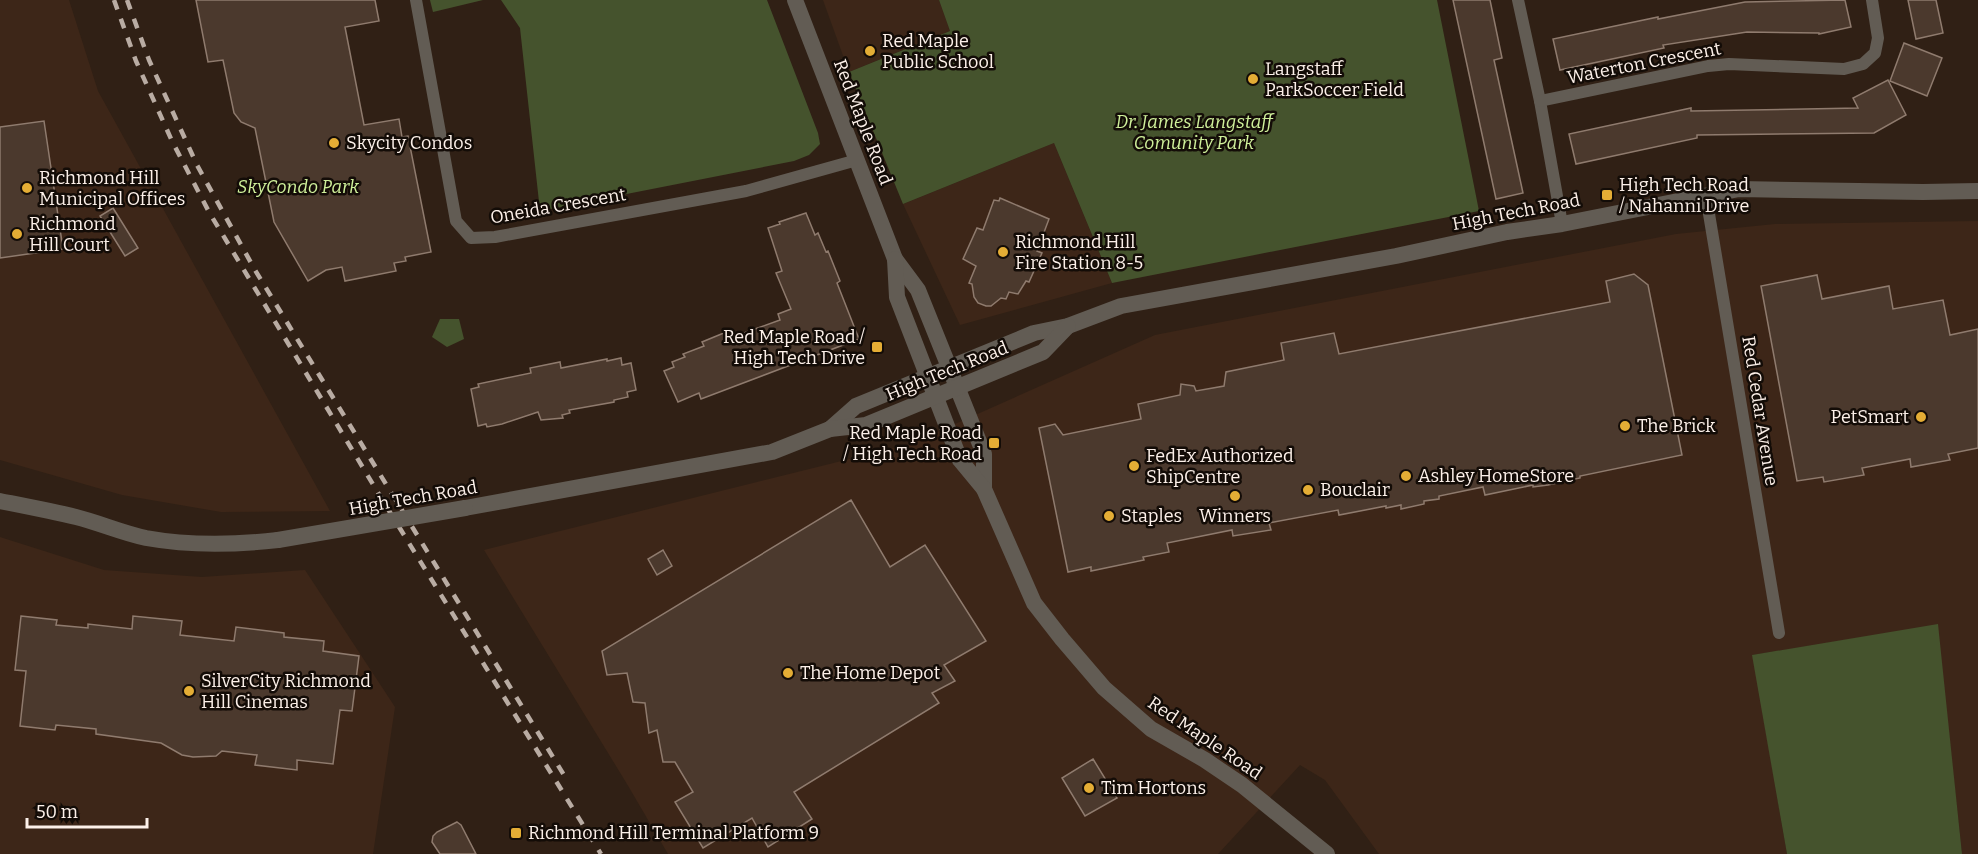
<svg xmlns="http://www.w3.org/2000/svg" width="1978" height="854" viewBox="0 0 1978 854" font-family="Bitter,serif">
<rect width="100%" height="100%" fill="#302015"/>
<!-- built -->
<g fill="#3d2618">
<polygon points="0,0 69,0 98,91 330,511 221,512 122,495 0,460"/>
<polygon points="823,0 939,0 950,31 849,72"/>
<polygon points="1054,143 1112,283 960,325 903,204"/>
<polygon points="1978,221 1978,854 1962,854 1937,625 1753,655 1787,854 1379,854 1325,780 1300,765 1218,854 668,854 627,784 484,550 910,444 1155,335 1676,234 1775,224"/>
<polygon points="0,537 104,570 202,577 305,570 395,707 373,854 0,854"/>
</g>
<!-- green -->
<g fill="#45532d">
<polygon points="430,0 483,0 433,12"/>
<polygon points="501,0 767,0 818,133 820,144 809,155 794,161 540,211 520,28"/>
<polygon points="939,0 1437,0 1479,211 1112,283 1054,143 903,204 849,72 950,31"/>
<polygon points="440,319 459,319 464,339 447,347 432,337"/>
<polygon points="1938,624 1962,854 1787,854 1752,655"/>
</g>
<!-- building -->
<g fill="#4b392d" stroke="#8f7b6e" stroke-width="1.5">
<polygon points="196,0 375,0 379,21 345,27 364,125 399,119 402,137 408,136 431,252 405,257 406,261 394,263 396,271 345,281 342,267 326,270 308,281 274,222 255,128 241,122 234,113 223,60 208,62"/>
<polygon points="1453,0 1490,0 1502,58 1494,60 1523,193 1496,199"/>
<polygon points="1845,0 1851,27 1819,34 1819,33 1747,32 1663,45 1664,48 1560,70 1553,39 1658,17 1658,19 1745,2"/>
<polygon points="1908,0 1936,0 1943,33 1916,39"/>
<polygon points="1904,43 1942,58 1927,96 1890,81"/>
<polygon points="1888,80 1906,115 1874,133 1697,135 1697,138 1576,164 1569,134 1691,108 1691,111 1858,108 1853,98"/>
<polygon points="44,121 63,249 0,258 0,127"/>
<polygon points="1000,198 1049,219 1037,251 1042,253 1029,282 1026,281 1018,294 1009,292 1006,299 1001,298 991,306 986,306 978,303 974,297 972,284 969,283 976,266 963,259 977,228 983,230 994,200 999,201"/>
<polygon points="113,208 138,248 125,256 100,216"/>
<polygon points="806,213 815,235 818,233 826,252 828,251 840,281 837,283 859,339 701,399 699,393 678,402 664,371 674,367 672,362 685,357 683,354 704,346 702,342 731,330 733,337 755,329 780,320 778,314 791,309 776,273 782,271 768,228 780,224 779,222"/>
<polygon points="1634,274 1648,285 1682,455 1580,476 1580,478 1548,485 1533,487 1533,485 1485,495 1483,487 1439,496 1439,499 1424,501 1424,504 1401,509 1401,505 1386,508 1386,506 1339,515 1338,510 1269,523 1271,530 1233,536 1232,530 1167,543 1169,552 1143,557 1144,560 1091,571 1091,567 1068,572 1039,428 1055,424 1063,435 1141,419 1138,404 1180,395 1181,384 1194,386 1196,391 1224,386 1226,372 1284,360 1281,343 1334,333 1339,354 1610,302 1606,281"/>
<polygon points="1817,275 1822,299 1889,286 1893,309 1943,300 1950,335 1978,329 1978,448 1948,454 1950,460 1911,467 1910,459 1862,468 1864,475 1824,482 1823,477 1797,481 1761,286"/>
<polygon points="621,358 622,365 631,363 636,390 627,392 628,397 614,400 614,402 569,410 570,413 562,415 563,418 541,420 538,412 502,424 487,427 486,424 478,426 471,389 479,387 478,384 531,373 530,368 560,362 561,368 607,359 607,361"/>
<polygon points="851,500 890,567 925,545 986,641 944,665 955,681 932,693 939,703 794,792 812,819 768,847 752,818 703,848 675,802 693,792 675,762 663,762 657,730 649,733 645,703 633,702 627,673 607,675 602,651"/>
<polygon points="663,550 672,566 657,575 648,559"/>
<polygon points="21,616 57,620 56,625 88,628 88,624 132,629 133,616 182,621 180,635 234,641 236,627 284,633 284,637 324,641 323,651 359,656 352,711 340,710 333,764 297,760 297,770 255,765 257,755 222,751 216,756 193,757 182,755 161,743 96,734 96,729 56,725 55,730 20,726 26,671 15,670"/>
<polygon points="1093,759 1117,798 1085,816 1062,778"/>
<polygon points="457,822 461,825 476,854 440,854 432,842 433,836 437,832"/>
</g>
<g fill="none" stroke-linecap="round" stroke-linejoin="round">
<!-- minor -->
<g stroke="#625c54" stroke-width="12">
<polyline points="416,0 456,221 471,238 495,237 746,191 857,160"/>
<polyline points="1518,0 1540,101 1562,224"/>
<polyline points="1540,101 1708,66 1729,64 1844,69 1863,64 1875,53 1878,38 1872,0"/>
<polyline points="1706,196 1779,633"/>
</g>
<!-- tertiary -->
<g stroke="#625c54" stroke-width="16">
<polyline points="795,0 895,259 918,290 984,454 984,489"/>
<polyline points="895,259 897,297 960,460 984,489 1034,603 1062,639 1104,688 1151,729 1205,760 1242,785 1327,854"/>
<polyline points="830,429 856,406 1034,333 1068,326 1121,306 1396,256 1507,232 1562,224 1739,189 1923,192 1978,191"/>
<path d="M0 501C25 506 51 511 76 517 100 523 122 533 146 538 190 546 234 545 278 540"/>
<polyline points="465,508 772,452 830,429 866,425 1043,352 1068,326"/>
</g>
<!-- rail -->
<g stroke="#b9aca3" stroke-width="4.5" stroke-dasharray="10 10" stroke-linecap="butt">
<polyline points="114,0 136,61 172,141 209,212 383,501 601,854"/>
<polyline points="127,0 149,60 197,165 255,270 567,780"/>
</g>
<!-- tertiary-bridge -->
<polyline stroke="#625c54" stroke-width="16" points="278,540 465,508"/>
</g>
<!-- markers -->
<g fill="#e4ad35" stroke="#130c07" stroke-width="2">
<circle cx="870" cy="51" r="6"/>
<circle cx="1253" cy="79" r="6"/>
<circle cx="334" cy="143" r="6"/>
<circle cx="27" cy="188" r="6"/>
<rect x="1601" y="189" width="12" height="12" rx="3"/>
<circle cx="17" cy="234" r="6"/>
<circle cx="1003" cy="252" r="6"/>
<rect x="871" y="341" width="12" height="12" rx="3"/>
<circle cx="1921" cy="417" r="6"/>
<circle cx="1625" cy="426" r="6"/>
<rect x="988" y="437" width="12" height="12" rx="3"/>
<circle cx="1134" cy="466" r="6"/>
<circle cx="1406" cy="476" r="6"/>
<circle cx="1308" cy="490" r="6"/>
<circle cx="1235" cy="496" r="6"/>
<circle cx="1109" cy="516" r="6"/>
<circle cx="788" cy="673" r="6"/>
<circle cx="189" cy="691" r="6"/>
<circle cx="1089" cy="788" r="6"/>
<rect x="510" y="827" width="12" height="12" rx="3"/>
</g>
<g text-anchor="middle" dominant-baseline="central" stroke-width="5" stroke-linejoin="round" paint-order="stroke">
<!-- poi labels -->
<g font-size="18" fill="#fcf0e9" stroke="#130c07" text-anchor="start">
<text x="882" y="41">Red Maple<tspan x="882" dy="21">Public School</tspan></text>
<text x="1265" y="69">Langstaff<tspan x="1265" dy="21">ParkSoccer Field</tspan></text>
<text x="346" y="143">Skycity Condos</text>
<text x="39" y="178">Richmond Hill<tspan x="39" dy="21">Municipal Offices</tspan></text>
<text x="1619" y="185">High Tech Road<tspan x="1619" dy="21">/ Nahanni Drive</tspan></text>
<text x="29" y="224">Richmond<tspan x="29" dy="21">Hill Court</tspan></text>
<text x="1015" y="242">Richmond Hill<tspan x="1015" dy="21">Fire Station 8-5</tspan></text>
<text x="865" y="337" text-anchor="end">Red Maple Road /<tspan x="865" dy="21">High Tech Drive</tspan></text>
<text x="1909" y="417" text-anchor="end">PetSmart</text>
<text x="1637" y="426">The Brick</text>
<text x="982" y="433" text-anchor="end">Red Maple Road<tspan x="982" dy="21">/ High Tech Road</tspan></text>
<text x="1146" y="456">FedEx Authorized<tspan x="1146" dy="21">ShipCentre</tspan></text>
<text x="1418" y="476">Ashley HomeStore</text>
<text x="1320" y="490">Bouclair</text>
<text x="1121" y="516">Staples</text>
<text x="1235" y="516" text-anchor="middle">Winners</text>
<text x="800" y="673">The Home Depot</text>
<text x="201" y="681">SilverCity Richmond<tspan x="201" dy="21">Hill Cinemas</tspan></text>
<text x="1101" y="788">Tim Hortons</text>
<text x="528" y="833">Richmond Hill Terminal Platform 9</text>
</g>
<!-- street labels -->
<g font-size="18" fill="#fcf0e9" stroke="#130c07">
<text transform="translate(1644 63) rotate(-11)">Waterton Crescent</text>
<text transform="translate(863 122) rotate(69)">Red Maple Road</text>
<text transform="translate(558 206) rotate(-10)">Oneida Crescent</text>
<text transform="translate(1516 212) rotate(-11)">High Tech Road</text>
<text transform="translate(947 371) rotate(-22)">High Tech Road</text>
<text transform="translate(1760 411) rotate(81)">Red Cedar Avenue</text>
<text transform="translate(413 498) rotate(-10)">High Tech Road</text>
<text transform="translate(1205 738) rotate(34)">Red Maple Road</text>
</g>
<!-- park labels -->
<g font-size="18" font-style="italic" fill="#d0f19b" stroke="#130c07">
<text x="1194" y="122">Dr. James Langstaff<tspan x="1194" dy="21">Comunity Park</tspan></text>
<text x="298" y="187">SkyCondo Park</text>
</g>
</g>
<!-- scale -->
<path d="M27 818v9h120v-9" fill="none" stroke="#fcf0e9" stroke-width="3"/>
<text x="36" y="818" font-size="18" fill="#fcf0e9" stroke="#130c07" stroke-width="4.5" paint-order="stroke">50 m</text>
</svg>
